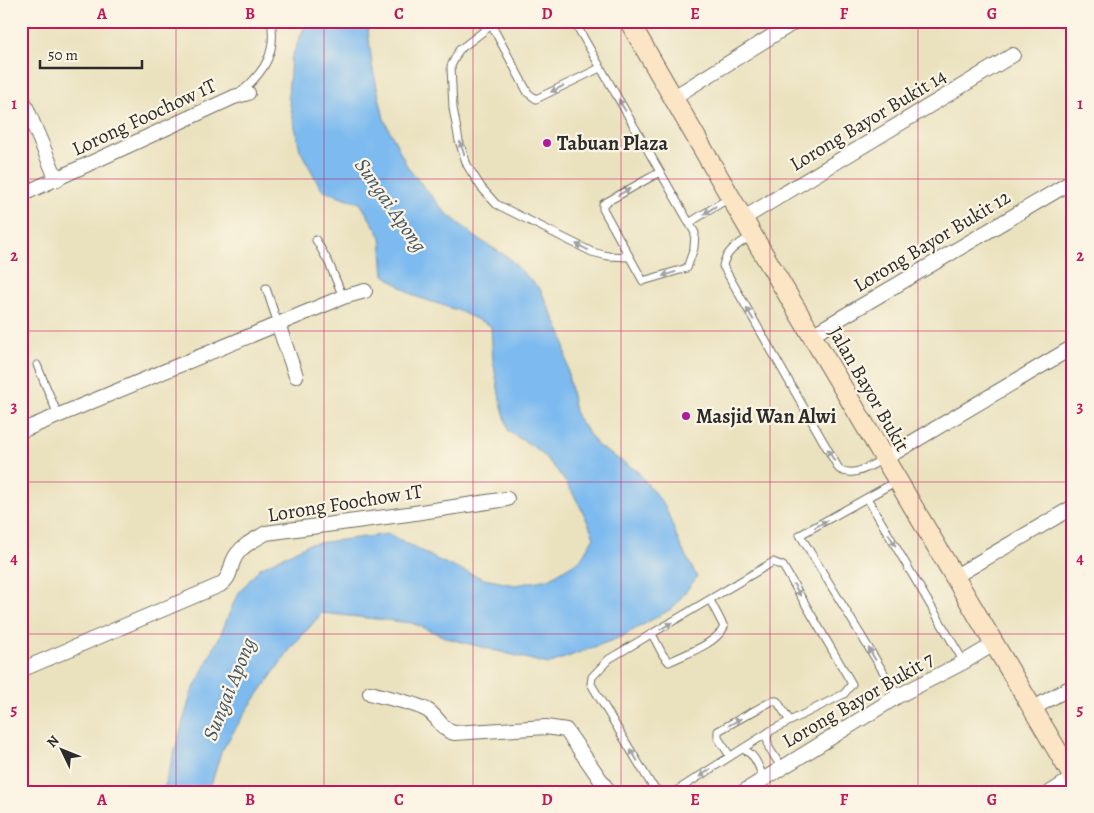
<svg xmlns="http://www.w3.org/2000/svg" width="1094" height="813" viewBox="0 0 1094 813" font-family="Alegreya,serif">
<rect width="100%" height="100%" fill="#fcf5e5"/>
<filter id="ink" filterUnits="userSpaceOnUse"><feTurbulence type="fractalNoise" baseFrequency=".02" numOctaves="2"/><feDisplacementMap in="SourceGraphic" scale="10" xChannelSelector="R" yChannelSelector="G"/><feConvolveMatrix kernelMatrix="1 2 1 2 8 2 1 2 1" color-interpolation-filters="sRGB"/></filter>
<filter id="wash" filterUnits="userSpaceOnUse"><feTurbulence type="fractalNoise" baseFrequency=".0096" numOctaves="4" result="noise"/><feDisplacementMap in="SourceGraphic" scale="20" xChannelSelector="R" yChannelSelector="G"/><feGaussianBlur stdDeviation="1.12" result="paint"/><feColorMatrix in="noise" values="0 0 0 0 0 0 0 0 0 0 0 0 0 0 0 0 0 1.4 0 .05"/><feComposite in="paint" operator="in"/></filter>
<g filter="url(#wash)">
<rect width="100%" height="100%" fill="#eae2bf"/>
<!-- water -->
<path fill="#7cbaef" stroke="#54728d" d="M307 21H367L372 65 384 119 408 168 446 213 477 238 509 258 540 289 563 337 569 380 576 416 598 446 637 471 665 506 680 545 697 577 673 608 621 637 548 664 450 639 412 623 322 613 291 648 247 710 221 752 209 792H163L191 694 220 636 237 595 260 568 309 544 389 534 442 562 484 579 515 585 549 579 580 560 594 537C582 507 566 477 542 454 533 445 520 439 509 432L500 399 493 360 491 326 457 310 414 296 384 275 381 237 360 203 322 190 300 150 288 95 291 59Z"/>
</g>
<g filter="url(#ink)">
<g fill="none" stroke-linecap="round" stroke-linejoin="round">
<!-- lane casing -->
<g stroke="#6e6b5f" stroke-width="9">
<g id="lane">
<polyline points="497,21 459,50 451,66 453,108 459,141 467,165 481,187 496,204 592,252 608,256 629,257"/>
<polyline points="574,21 695,233 694,248 687,268 643,281 603,209 603,204 660,172"/>
<polyline points="491,24 528,93 536,99 600,68"/>
<path d="M241 92C264 72 277 53 271 21"/>
<polyline points="689,223 729,198"/>
<path d="M752 236C739 244 726 250 723 266L839 469C854 478 869 466 884 459"/>
<polyline points="316,240 329,263 343,297"/>
<polyline points="266,288 278,324"/>
<polyline points="37,365 58,415"/>
<polyline points="897,481 800,535 898,696"/>
<polyline points="867,498 964,662"/>
<path d="M652 634 663 655 669 662C685 654 716 644 724 627L710 600"/>
<polyline points="742,749 769,732"/>
<polyline points="730,756 718,738 718,731 772,701 777,701 790,721"/>
<polyline points="664,792 657,790 651,784 591,684 592,677 609,659 773,562 783,566 852,684 844,694 770,731 767,737 769,748 782,768"/>
<path d="M669 792 676 791 742 749C756 754 758 766 764 779"/>
</g>
</g>
<!-- street casing -->
<g stroke="#6e6b5f" stroke-width="16">
<g id="street">
<polyline points="21,95 57,180"/>
<polyline points="674,97 796,21"/>
<polyline points="21,195 234,97 248,93"/>
<polyline points="744,218 1013,55"/>
<polyline points="278,324 296,376"/>
<polyline points="812,335 1073,181"/>
<polyline points="21,431 343,297 365,291"/>
<polyline points="884,459 1073,347"/>
<polyline points="954,577 1073,507"/>
<path d="M21 670 220 585C234 575 228 566 237 554 244 544 256 539 266 533L408 514 507 499"/>
<path d="M370 693C387 698 412 702 427 710 439 717 441 730 454 733L546 727 566 730 609 792"/>
<polyline points="1032,709 1073,686"/>
<polyline points="743,792 898,696 964,662 994,644"/>
<polyline points="1051,792 1073,778"/>
</g>
</g>
<!-- secondary casing -->
<g stroke="#6e6b5f" stroke-width="21">
<polyline id="secondary" points="629,21 753,236 1073,777"/>
</g>
<!-- lane -->
<use href="#lane" stroke="#fff" stroke-width="7"/>
<!-- street -->
<use href="#street" stroke="#fff" stroke-width="14"/>
<!-- secondary -->
<use href="#secondary" stroke="#fce5c4" stroke-width="19"/>
</g>
<!-- one-way arrows -->
<defs><path id="oneway-solid" d="M-6-.8H1V-3.2L6.5 0L1 3.2V.8H-6Z" transform="scale(1.25)"/></defs>
<g fill="#a0a0a0">
<use href="#oneway-solid" transform="translate(557 89) rotate(154)"/>
<use href="#oneway-solid" transform="translate(622 105) rotate(-120)"/>
<use href="#oneway-solid" transform="translate(462 148) rotate(-108)"/>
<use href="#oneway-solid" transform="translate(624 192) rotate(-29)"/>
<use href="#oneway-solid" transform="translate(710 210) rotate(147)"/>
<use href="#oneway-solid" transform="translate(582 247) rotate(-154)"/>
<use href="#oneway-solid" transform="translate(669 274) rotate(163)"/>
<use href="#oneway-solid" transform="translate(750 314) rotate(-120)"/>
<use href="#oneway-solid" transform="translate(831 455) rotate(-120)"/>
<use href="#oneway-solid" transform="translate(821 524) rotate(-29)"/>
<use href="#oneway-solid" transform="translate(892 540) rotate(60)"/>
<use href="#oneway-solid" transform="translate(797 590) rotate(60)"/>
<use href="#oneway-solid" transform="translate(666 626) rotate(-31)"/>
<use href="#oneway-solid" transform="translate(872 654) rotate(-121)"/>
<use href="#oneway-solid" transform="translate(735 722) rotate(-29)"/>
<use href="#oneway-solid" transform="translate(634 755) rotate(-121)"/>
<use href="#oneway-solid" transform="translate(705 773) rotate(147)"/>
</g>
</g>
<!-- grid -->
<path fill="none" stroke="#c2185b" stroke-width="1" stroke-opacity="0.55" d="M176 21V792M324 21V792M473 21V792M621 21V792M770 21V792M918 21V792M21 179H1073M21 331H1073M21 482H1073M21 634H1073"/>
<!-- markers -->
<g fill="#b5179e" stroke="#fcf5e5" stroke-width="2">
<circle cx="547" cy="143" r="5"/>
<circle cx="686" cy="416" r="5"/>
</g>
<g text-anchor="middle" dominant-baseline="central" stroke-width="4.5" stroke-linejoin="round" paint-order="stroke">
<!-- street labels -->
<g font-size="20" fill="#2b2b2b" stroke="#fcf5e5">
<text transform="translate(144 117) rotate(-25)">Lorong Foochow 1T</text>
<text transform="translate(868 120) rotate(-31)">Lorong Bayor Bukit 14</text>
<text transform="translate(932 241) rotate(-31)">Lorong Bayor Bukit 12</text>
<text transform="translate(869 389) rotate(60)">Jalan Bayor Bukit</text>
<text transform="translate(345 503) rotate(-9)">Lorong Foochow 1T</text>
<text transform="translate(858 700) rotate(-30)">Lorong Bayor Bukit 7</text>
</g>
<!-- poi labels -->
<g font-size="20" font-weight="bold" fill="#2b2b2b" stroke="#fcf5e5" text-anchor="start">
<text x="557" y="143">Tabuan Plaza</text>
<text x="696" y="416">Masjid Wan Alwi</text>
</g>
<!-- water labels -->
<g font-size="21" font-style="italic" fill="#435666" stroke="#fcf5e5">
<text transform="translate(391 205) rotate(55)">Sungai Apong</text>
<text transform="translate(229 689) rotate(-68)">Sungai Apong</text>
</g>
</g>
<!-- margin -->
<rect width="1094" height="813" fill="none" stroke="#fcf5e5" stroke-width="55"/>
<!-- north arrow -->
<g transform="translate(62 750) rotate(313)" stroke="#fcf5e5" stroke-width="4" paint-order="stroke">
<path d="M0-4L9 19L0 12L-9 19Z" fill="#2b2b2b"/>
<text y="-8" font-size="14" font-weight="bold" text-anchor="middle" fill="#2b2b2b">N</text>
</g>
<!-- scale -->
<path d="M40 60v8h102v-8" fill="none" stroke="#2b2b2b" stroke-width="2.5"/>
<text x="48" y="60" font-size="15" fill="#2b2b2b" stroke="#fcf5e5" stroke-width="4" paint-order="stroke">50 m</text>
<rect x="28" y="28" width="1038" height="758" fill="none" stroke="#c2185b" stroke-width="2"/>
<g font-size="16" text-anchor="middle" font-weight="bold" fill="#c2185b">
<text x="102" y="19">A</text>
<text x="250" y="19">B</text>
<text x="399" y="19">C</text>
<text x="547" y="19">D</text>
<text x="695" y="19">E</text>
<text x="844" y="19">F</text>
<text x="992" y="19">G</text>
<text x="14" y="109">1</text>
<text x="1080" y="109">1</text>
<text x="14" y="261">2</text>
<text x="1080" y="261">2</text>
<text x="14" y="412">3</text>
<text x="1080" y="412">3</text>
<text x="14" y="564">4</text>
<text x="1080" y="564">4</text>
<text x="14" y="715">5</text>
<text x="1080" y="715">5</text>
<text x="102" y="805">A</text>
<text x="250" y="805">B</text>
<text x="399" y="805">C</text>
<text x="547" y="805">D</text>
<text x="695" y="805">E</text>
<text x="844" y="805">F</text>
<text x="992" y="805">G</text>
</g>
</svg>
